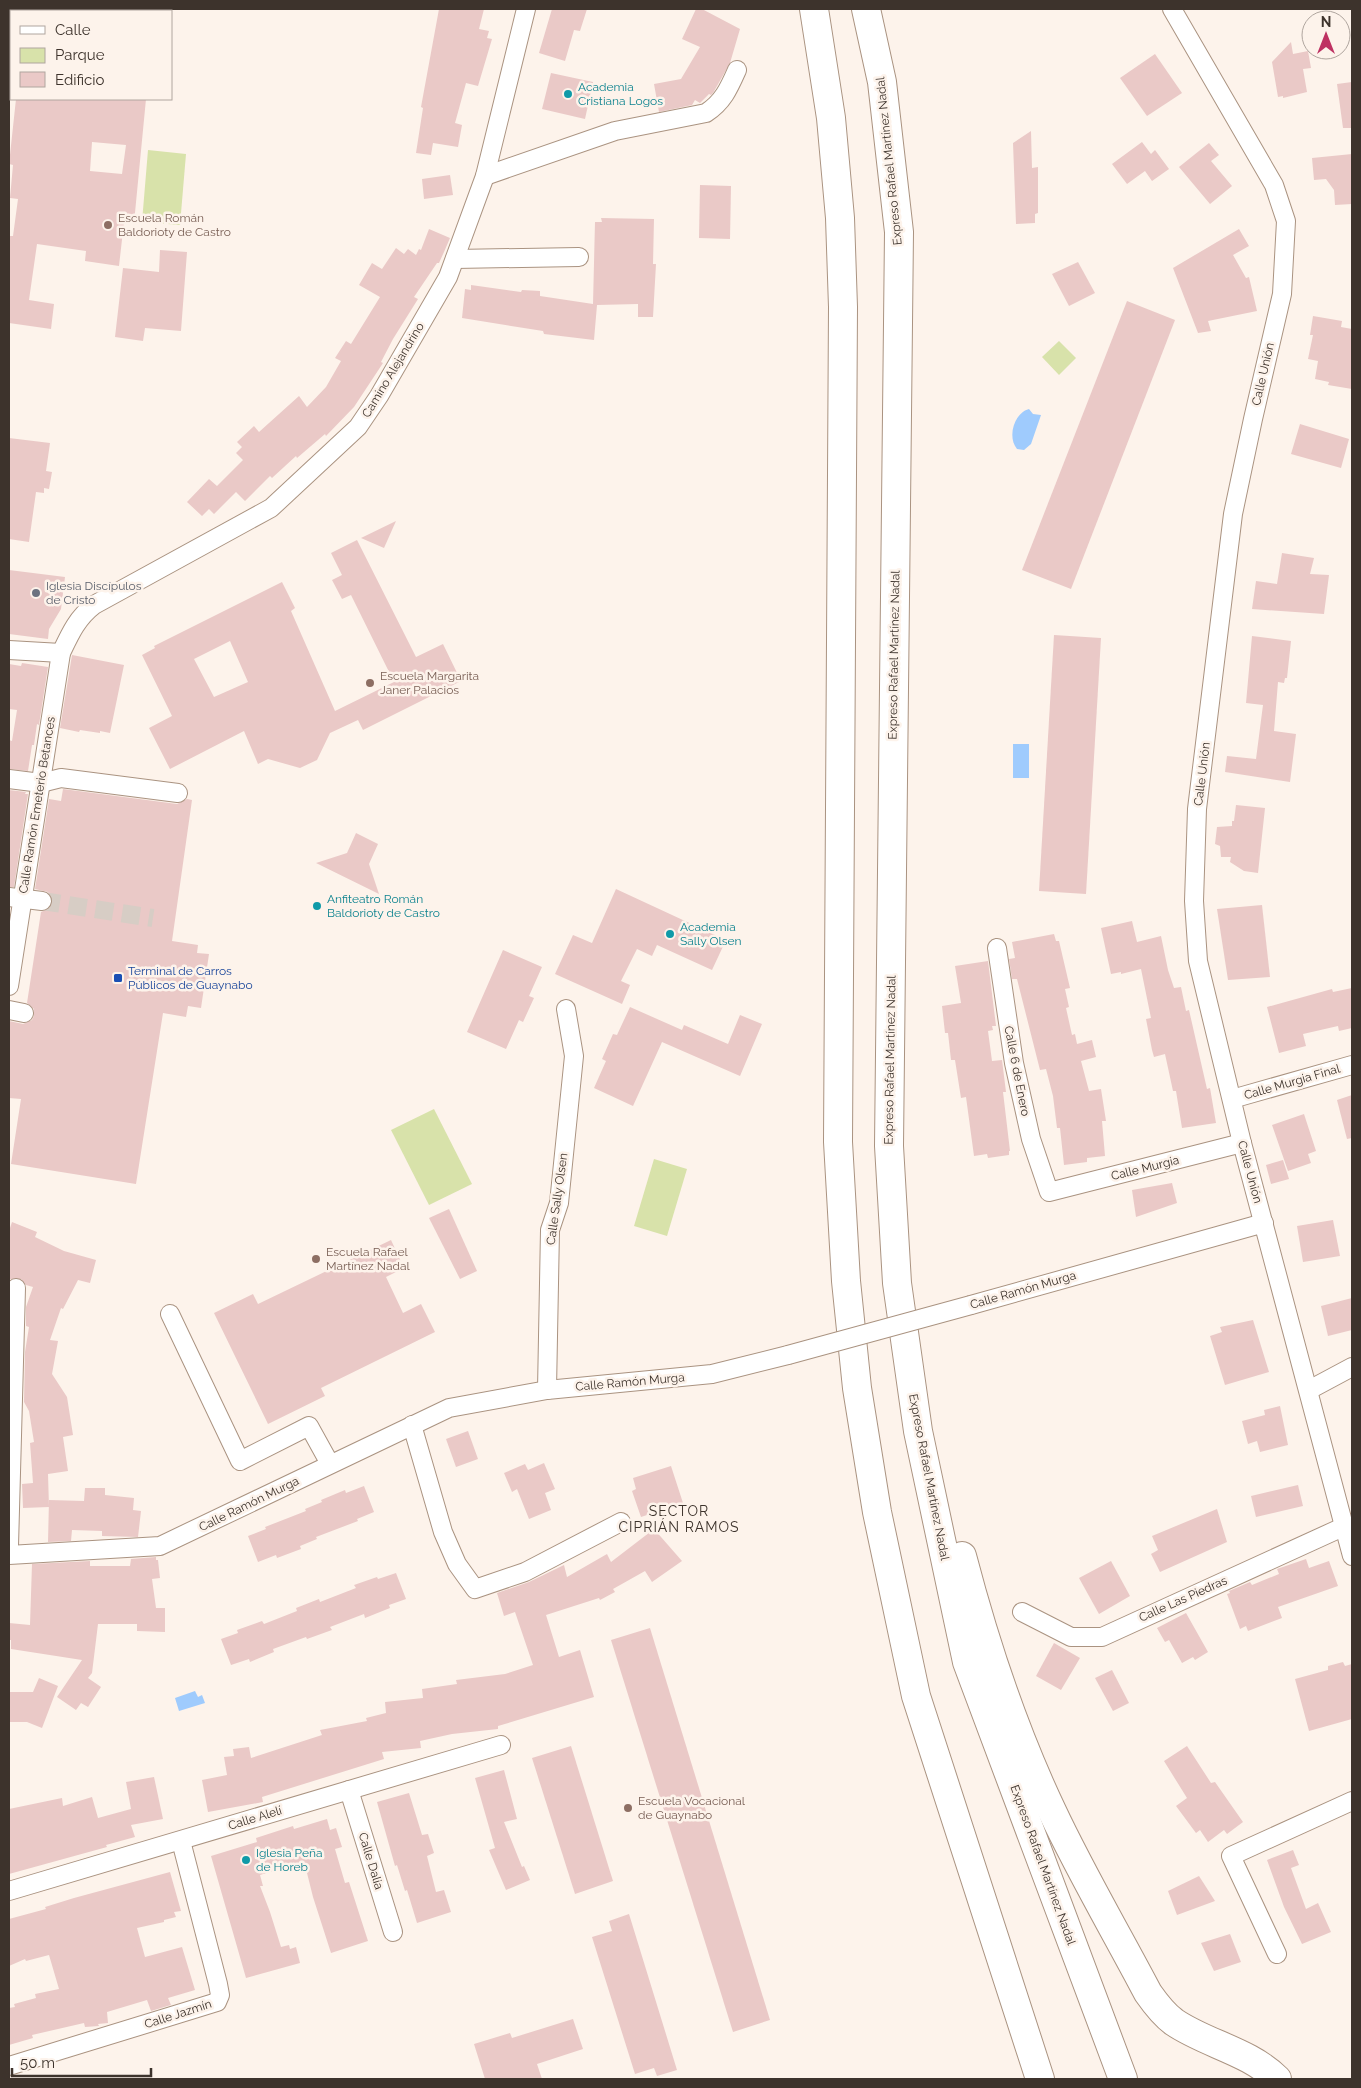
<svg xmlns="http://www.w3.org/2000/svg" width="1361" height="2088" viewBox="0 0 1361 2088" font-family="Raleway,sans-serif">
<rect width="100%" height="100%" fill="#fdf3eb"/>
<!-- green -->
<g fill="#d8e2aa">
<polygon points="148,150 186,154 180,225 142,222"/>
<polygon points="1059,341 1076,358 1059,375 1042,357"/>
<polygon points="434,1109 472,1184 429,1205 391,1130"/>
<polygon points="654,1159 687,1169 667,1236 634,1226"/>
</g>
<!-- water -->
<g fill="#9fcbfd">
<path d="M1029 409 1033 414 1041 415 1040 418 1031 444 1024 450 1017 449C1007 437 1014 413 1029 409Z"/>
<rect x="1013" y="744" width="16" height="34"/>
<polygon points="195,1691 198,1697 202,1695 205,1703 179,1711 175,1698"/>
</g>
<!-- building -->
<g fill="#eac9c7" fill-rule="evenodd">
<polygon points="439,9 484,9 479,29 489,31 487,38 492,39 478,86 466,83 455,123 462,125 458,147 433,143 431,155 416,153 423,108 421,107"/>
<polygon points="552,9 587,9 580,31 574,30 565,61 539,53"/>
<polygon points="696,9 702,9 740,29 730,63 713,93 711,95 709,94 700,103 695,100 692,105 659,112 654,84 681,79 700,47 682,39"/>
<polygon points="1291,42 1293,54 1308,51 1311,68 1303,69 1307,92 1283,98 1283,96 1278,97 1272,62"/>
<polygon points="1155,54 1182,93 1147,116 1120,78"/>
<polygon points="551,73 593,82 585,119 542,109"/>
<polygon points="1352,82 1352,128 1343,128 1337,84"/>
<path d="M16 99H146L134 223 124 222 119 266 85 261 86 251 37 244 29 300 54 304 51 329 9 323V236H13L18 199 10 198 13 165 9 164ZM92 142 126 145 122 174 90 171Z"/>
<polygon points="1031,131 1032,168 1038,167 1038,213 1035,214 1035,223 1016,224 1013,143"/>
<polygon points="1142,142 1151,154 1155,150 1169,169 1152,181 1145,171 1127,184 1112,164"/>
<polygon points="1209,143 1219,155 1211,161 1232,186 1210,204 1179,167"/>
<polygon points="1352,154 1352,204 1335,205 1334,190 1326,179 1314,180 1312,158"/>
<polygon points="450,175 453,195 424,199 422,179"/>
<polygon points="700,185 731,186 730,239 699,238"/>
<polygon points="601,218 654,219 653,264 656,264 653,317 638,317 638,304 597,305 594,340 544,334 543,331 462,318 465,289 471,290 471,285 521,292 522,290 540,291 540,296 593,304 595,222 602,222"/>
<polygon points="429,229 450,238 444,252 439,263 437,263 414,297 418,299 393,339 381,362 383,363 354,407 326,436 325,434 297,458 296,456 272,478 270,476 245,501 236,492 214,514 209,509 202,516 187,502 209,479 217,486 243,460 236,453 242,447 237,442 254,426 259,432 299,396 307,407 326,387 341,361 335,358 346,341 351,344 380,297 359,285 372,263 382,269 396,248 404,254 408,249 416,255 419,249 421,250"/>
<polygon points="1239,229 1249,246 1233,255 1246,278 1249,277 1257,311 1208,321 1211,331 1198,333 1173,268"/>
<polygon points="160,250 187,252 181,331 145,328 143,341 115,337 123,268 159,272"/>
<polygon points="1078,262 1095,293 1069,306 1052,274"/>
<polygon points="1127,301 1175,320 1071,589 1022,570"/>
<polygon points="1313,316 1342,321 1341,327 1352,329 1352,389 1328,385 1329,382 1315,379 1318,361 1308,359 1313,335 1310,335"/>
<polygon points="1300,424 1349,439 1341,468 1291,454"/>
<polygon points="9,438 50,443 46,471 52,472 49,489 44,488 44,493 36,492 29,542 9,539"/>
<polygon points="396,521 384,548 361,538"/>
<path d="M357 540 416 657 443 644 461 681 363 730 358 720 330 733 317 760 300 768 268 759 258 764 244 731 170 769 149 728 172 716 142 655 155 648 154 646 282 582 295 608 291 611 335 711 394 682 351 595 342 599 332 580 342 575 331 553ZM230 641 248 682 214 697 194 659Z"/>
<polygon points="1282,553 1314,558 1310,574 1329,575 1324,614 1252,609 1256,581 1277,584"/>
<polygon points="9,570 65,577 61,609 49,629 48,639 9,634"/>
<polygon points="1054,635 1101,638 1086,894 1039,891"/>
<polygon points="1252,636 1291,641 1287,678 1285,678 1284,683 1278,682 1274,731 1296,734 1290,782 1225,772 1227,756 1256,759 1263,705 1246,703"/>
<polygon points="72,655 124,665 110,733 100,731 100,733 80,730 79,732 60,728"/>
<polygon points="22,663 48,667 39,725 37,724 34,745 32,745 28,771 9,769 9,740 12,741 17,710 9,709 9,664 21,666"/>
<polygon points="63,789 177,804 187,799 192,800 172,941 198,945 197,953 209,954 201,1008 188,1006 186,1017 163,1013 136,1184 11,1164 21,1099 9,1098 9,1021 23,1024 32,1020 34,1016 34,1009 27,1003 41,912 50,908 53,902 48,892 35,889 49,799 61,801"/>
<polygon points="9,790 26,792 25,794 28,794 14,887 9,887"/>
<polygon points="1236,805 1265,808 1258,873 1244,871 1230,862 1231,857 1221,857 1220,846 1215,844 1217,827 1232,826 1232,821 1234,821"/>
<polygon points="356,833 378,844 369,864 379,894 316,863 347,853"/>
<polygon points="616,889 726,940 712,970 657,945 652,956 637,949 621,981 630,985 622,1004 555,974 573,935 592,943"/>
<polygon points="1262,905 1270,977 1228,980 1217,909"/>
<polygon points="1132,921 1137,942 1161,936 1168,970 1174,988 1181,987 1186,1011 1189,1010 1207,1089 1210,1088 1216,1123 1182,1128 1176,1091 1173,1091 1165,1054 1154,1057 1152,1050 1146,1019 1151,1018 1141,969 1121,974 1121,972 1111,974 1101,928"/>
<polygon points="1054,934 1056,941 1059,941 1070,988 1065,989 1069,1007 1066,1008 1072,1035 1075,1034 1077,1044 1092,1040 1096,1057 1081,1061 1089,1091 1101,1089 1106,1121 1102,1121 1105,1156 1087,1158 1087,1162 1064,1165 1060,1128 1057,1128 1053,1096 1046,1069 1040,1070 1017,979 1012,979 1009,959 1015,958 1012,942"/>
<polygon points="503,950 542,967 529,996 534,998 523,1022 519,1020 506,1049 467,1032"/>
<polygon points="988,961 996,1026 992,1026 993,1030 988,1031 992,1061 1002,1060 1006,1092 1003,1092 1010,1151 1009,1151 1009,1155 988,1158 987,1154 974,1156 966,1097 961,1098 955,1060 951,1060 948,1033 945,1033 942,1006 961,1003 955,966"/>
<polygon points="1352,988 1352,1028 1339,1031 1338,1026 1303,1034 1306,1046 1279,1053 1267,1007 1332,989 1333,992"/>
<polygon points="630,1007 682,1030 684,1025 728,1044 740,1015 762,1024 740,1076 662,1042 633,1106 594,1088 606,1061 602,1059 613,1034 617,1035"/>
<polygon points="1352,1095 1352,1138 1347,1139 1337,1100"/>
<polygon points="1304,1114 1316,1151 1308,1154 1311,1163 1288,1171 1272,1125"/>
<polygon points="1283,1160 1289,1179 1271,1184 1266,1165"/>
<polygon points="1172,1183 1177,1203 1136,1217 1132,1190"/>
<polygon points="449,1209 477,1271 460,1279 429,1218"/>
<polygon points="1333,1220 1340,1256 1303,1262 1297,1226"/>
<polygon points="12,1222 37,1232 35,1237 64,1251 96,1260 90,1283 78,1280 63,1309 61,1308 50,1340 58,1341 52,1374 67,1397 73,1435 63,1437 68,1471 48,1474 49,1507 23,1508 22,1484 33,1483 30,1443 34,1442 29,1411 24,1402 25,1352 29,1327 26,1326 26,1307 33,1287 26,1285 21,1279 9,1279 9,1231"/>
<polygon points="391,1240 404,1268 386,1277 403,1313 421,1304 435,1332 321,1388 325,1396 268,1424 214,1313 253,1294 258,1304"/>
<polygon points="1352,1298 1352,1330 1328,1336 1321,1306"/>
<polygon points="1253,1320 1269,1372 1225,1385 1210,1336 1222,1332 1220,1327"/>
<polygon points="1280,1406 1288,1445 1260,1452 1257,1441 1248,1444 1242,1421 1265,1415 1264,1410"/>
<polygon points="468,1431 478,1459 456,1467 446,1439"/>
<polygon points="544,1463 555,1489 545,1493 551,1510 529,1519 517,1489 512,1492 504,1473 525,1464 528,1470"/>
<polygon points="671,1466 683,1503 641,1517 632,1491 636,1489 633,1478"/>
<polygon points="1298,1485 1303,1506 1256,1517 1251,1496"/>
<polygon points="364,1486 374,1512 357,1519 358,1521 316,1537 317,1539 300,1546 301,1549 277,1558 276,1555 258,1562 248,1536 266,1529 265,1527 306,1511 305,1509 322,1502 321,1500 345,1490 346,1493"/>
<polygon points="85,1488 105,1488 105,1495 134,1498 133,1510 141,1511 138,1537 102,1536 102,1531 72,1530 71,1541 48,1542 49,1500 84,1501"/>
<polygon points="1217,1509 1227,1542 1160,1572 1151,1554 1158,1550 1152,1536"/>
<polygon points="654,1529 682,1561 652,1582 645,1571 613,1589 615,1592 600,1600 599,1598 546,1615 559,1657 580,1650 594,1697 498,1726 498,1729 452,1734 420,1741 421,1748 382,1752 384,1759 262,1797 263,1802 208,1812 202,1780 227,1775 224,1757 234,1756 233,1749 249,1747 251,1758 322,1735 320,1730 367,1721 366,1718 386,1713 385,1702 423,1698 422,1689 457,1684 456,1680 505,1674 533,1665 515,1612 504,1616 497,1593 529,1582 564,1565 567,1577 607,1554 611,1562"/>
<polygon points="156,1557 156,1560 158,1560 160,1578 152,1579 156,1608 165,1608 165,1632 137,1631 137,1624 98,1624 92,1673 88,1678 101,1687 88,1707 81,1703 76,1710 57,1697 82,1660 11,1649 11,1640 9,1640 9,1623 30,1625 32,1564 90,1561 90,1566 130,1566 131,1559"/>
<polygon points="1306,1559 1309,1568 1329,1561 1338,1586 1278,1607 1282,1618 1248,1631 1246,1626 1240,1629 1227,1594 1230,1593 1229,1591 1250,1582 1252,1585 1279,1574 1277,1569"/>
<polygon points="1111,1561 1130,1596 1099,1614 1079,1578"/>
<polygon points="396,1573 406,1599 389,1605 390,1608 365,1618 364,1614 330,1627 332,1630 307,1639 306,1637 273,1649 274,1652 250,1662 249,1659 231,1665 221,1639 238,1633 237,1630 262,1621 264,1624 297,1611 296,1608 319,1599 320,1602 356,1588 354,1585 377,1577 378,1579"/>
<polygon points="1186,1613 1208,1652 1195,1660 1193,1657 1182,1663 1169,1640 1165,1642 1157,1628"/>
<polygon points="650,1628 770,2020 733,2032 611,1640"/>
<polygon points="1054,1643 1080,1658 1061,1690 1036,1676"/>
<polygon points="1343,1662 1345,1666 1352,1664 1352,1719 1309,1731 1295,1679 1328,1670 1328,1666"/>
<polygon points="1112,1670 1129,1703 1113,1711 1095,1678"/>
<polygon points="39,1678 58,1686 42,1728 27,1722 9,1722 9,1692 33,1692"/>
<polygon points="571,1746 613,1881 575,1894 532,1758"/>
<polygon points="1187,1746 1211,1783 1215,1782 1243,1822 1227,1834 1224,1830 1208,1842 1200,1830 1196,1833 1176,1806 1187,1798 1164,1761"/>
<polygon points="504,1770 517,1819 504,1822 522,1867 524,1866 530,1880 506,1890 489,1850 495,1848 475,1778"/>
<polygon points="154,1777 163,1819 131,1825 135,1837 106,1845 107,1847 9,1874 9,1809 62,1798 63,1806 92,1797 98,1818 131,1809 126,1782"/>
<polygon points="409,1793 422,1835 428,1834 434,1853 427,1856 436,1892 444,1890 451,1912 417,1923 407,1890 405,1891 397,1865 395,1866 377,1802"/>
<polygon points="327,1819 330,1830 336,1828 342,1847 335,1849 345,1883 349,1882 368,1941 331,1953 313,1897 304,1861 260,1875 263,1886 260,1886 270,1912 281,1947 289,1945 290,1949 296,1947 300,1963 246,1978 211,1856 257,1842 256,1838 293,1826 294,1829"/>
<polygon points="1293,1850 1299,1865 1291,1868 1306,1909 1318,1903 1331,1932 1302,1944 1284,1907 1267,1860"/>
<polygon points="170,1872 181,1911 174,1912 176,1917 164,1920 164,1922 137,1928 145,1957 182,1947 195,1990 168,1998 171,2005 151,2011 147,2000 107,2012 108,2023 98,2024 99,2026 85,2027 84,2023 32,2035 33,2038 9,2045 9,2008 15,2007 14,2004 36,1998 35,1994 59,1989 49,1955 26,1961 25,1959 9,1966 9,1919 46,1909 45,1907 74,1898"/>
<polygon points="1199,1876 1215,1901 1177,1915 1168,1891"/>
<polygon points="629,1914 677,2070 657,2076 654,2068 635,2074 592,1937 612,1931 609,1921"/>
<polygon points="1230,1934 1241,1962 1214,1971 1201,1943"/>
<polygon points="573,2019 583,2049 537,2064 542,2079 485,2079 474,2044 510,2033 512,2038"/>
</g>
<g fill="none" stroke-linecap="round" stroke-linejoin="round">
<!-- street-tunnel -->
<polyline stroke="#d7cdc5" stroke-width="18" stroke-dasharray="18 9" stroke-linecap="butt" points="42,901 153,918"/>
<!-- street casing -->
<g stroke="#aa9381" stroke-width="20">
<g id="street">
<polyline points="1172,9 1274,185 1286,221 1282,294 1253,419 1233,514 1197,809 1194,901 1198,961 1242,1143 1352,1556"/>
<path d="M485 176 615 131 706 113C723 102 729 88 737 70"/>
<polyline points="455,259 579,257"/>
<polyline points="9,650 61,653"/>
<polyline points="9,779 41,783 61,778 178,793"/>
<polyline points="9,897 42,901"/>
<polyline points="997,948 1014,1063 1031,1139 1049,1192 1242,1143"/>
<path d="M9 986 61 653C70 634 77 618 94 605L271 508 358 427 379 396 448 277 485 176 526 9"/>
<polyline points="9,1010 24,1013"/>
<polyline points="1232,1099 1352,1065"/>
<polyline points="971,1305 1264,1223"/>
<polyline points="170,1314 240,1461 309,1426 330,1464"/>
<polyline points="547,1390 550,1230 559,1203 574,1056 566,1009"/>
<polyline points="1309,1390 1352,1367"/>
<polyline points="412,1425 443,1532 457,1564 475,1589 525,1572 621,1522"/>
<polyline points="9,1546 16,1288"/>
<polyline points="9,1555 160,1546 449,1408 547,1390 712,1374 788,1355"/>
<polyline points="1022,1612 1071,1637 1102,1637 1343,1527"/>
<polyline points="349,1790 393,1932"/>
<polyline points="9,1891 501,1745"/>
<polyline points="1277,1954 1231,1856 1352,1801"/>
<polyline points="9,2066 217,2002 220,1995 218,1984 181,1841"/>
</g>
</g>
<!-- highway casing -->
<g stroke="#aa9381" stroke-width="30">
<g id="highway">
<polyline points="814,9 831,118 840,218 843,307 838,1142 846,1281 857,1388 877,1512 916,1696 1040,2079"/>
<polyline points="866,9 882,82 899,232 889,1146 897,1283 918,1431 967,1662 1123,2079"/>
<path d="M962 1556C985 1644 1013 1729 1052 1811 1081 1873 1116 1932 1148 1993 1155 2003 1163 2014 1174 2022 1206 2044 1249 2051 1277 2079"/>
</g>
</g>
<!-- street -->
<use href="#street" stroke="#fff" stroke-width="18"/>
<!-- highway -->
<use href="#highway" stroke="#fff" stroke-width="28"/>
<!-- street-bridge casing -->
<g stroke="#aa9381" stroke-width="20" stroke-linecap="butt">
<polyline id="street-bridge" points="788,1355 971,1305"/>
</g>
<!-- street-bridge -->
<use href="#street-bridge" stroke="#fff" stroke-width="18"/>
</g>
<!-- markers -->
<g fill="#0f9aa8" stroke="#fdf3eb" stroke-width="2">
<circle cx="568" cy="94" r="5"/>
<circle cx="317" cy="906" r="5"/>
<circle cx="670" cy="934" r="5"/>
<circle cx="246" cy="1860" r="5"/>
</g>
<g fill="#8d6e63" stroke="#fdf3eb" stroke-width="2">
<circle cx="108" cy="225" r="5"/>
<circle cx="370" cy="683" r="5"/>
<circle cx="316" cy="1259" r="5"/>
<circle cx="628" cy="1808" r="5"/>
</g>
<circle fill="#6b7280" stroke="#fdf3eb" stroke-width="2" cx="36" cy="593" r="5"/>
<rect fill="#1a4fb4" stroke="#fdf3eb" stroke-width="2" x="113" y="973" width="10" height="10" rx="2.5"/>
<g text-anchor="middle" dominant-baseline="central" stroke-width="5" stroke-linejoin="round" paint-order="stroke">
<!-- culture labels -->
<g font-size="12" fill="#0d838f" stroke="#fdf3eb" text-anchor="start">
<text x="578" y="87">Academia<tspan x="578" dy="14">Cristiana Logos</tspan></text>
<text x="327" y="899">Anfiteatro Román<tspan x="327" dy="14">Baldorioty de Castro</tspan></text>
<text x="680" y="927">Academia<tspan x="680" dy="14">Sally Olsen</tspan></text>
<text x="256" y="1853">Iglesia Peña<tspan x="256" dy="14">de Horeb</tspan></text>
</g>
<!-- street labels -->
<g font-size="12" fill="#3d332c" stroke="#fdf3eb">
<text transform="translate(889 161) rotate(-96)">Expreso Rafael Martínez Nadal</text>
<text transform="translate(393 370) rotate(-59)">Camino Alejandrino</text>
<text transform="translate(1263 374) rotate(-77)">Calle Unión</text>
<text transform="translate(894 655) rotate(-89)">Expreso Rafael Martínez Nadal</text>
<text transform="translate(1202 774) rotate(-83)">Calle Unión</text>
<text transform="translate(37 805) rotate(-81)">Calle Ramón Emeterio Betances</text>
<text transform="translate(890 1060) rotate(-89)">Expreso Rafael Martínez Nadal</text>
<text transform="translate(1017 1071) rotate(79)">Calle 6 de Enero</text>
<text transform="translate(1292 1082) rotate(-16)">Calle Murgia Final</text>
<text transform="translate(1145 1168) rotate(-14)">Calle Murgia</text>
<text transform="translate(1250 1172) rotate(75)">Calle Unión</text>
<text transform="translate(557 1199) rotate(-82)">Calle Sally Olsen</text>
<text transform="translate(1023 1290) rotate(-16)">Calle Ramón Murga</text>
<text transform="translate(630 1382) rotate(-5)">Calle Ramón Murga</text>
<text transform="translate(929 1477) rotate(79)">Expreso Rafael Martínez Nadal</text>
<text transform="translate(249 1504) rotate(-26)">Calle Ramón Murga</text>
<text transform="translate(1183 1599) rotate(-24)">Calle Las Piedras</text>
<text transform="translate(255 1818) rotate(-17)">Calle Alelí</text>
<text transform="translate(371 1861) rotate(73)">Calle Dalia</text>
<text transform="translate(1043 1865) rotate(70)">Expreso Rafael Martínez Nadal</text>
<text transform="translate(178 2014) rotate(-18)">Calle Jazmín</text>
</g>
<!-- education labels -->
<g font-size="12" fill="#785e54" stroke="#fdf3eb" text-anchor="start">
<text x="118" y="218">Escuela Román<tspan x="118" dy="14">Baldorioty de Castro</tspan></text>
<text x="380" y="676">Escuela Margarita<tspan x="380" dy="14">Janer Palacios</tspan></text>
<text x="326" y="1252">Escuela Rafael<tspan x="326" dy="14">Martínez Nadal</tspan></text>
<text x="638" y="1801">Escuela Vocacional<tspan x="638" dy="14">de Guaynabo</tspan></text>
</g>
<!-- worship labels -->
<g font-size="12" fill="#5b616d" stroke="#fdf3eb" text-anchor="start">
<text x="46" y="586">Iglesia Discípulos<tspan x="46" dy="14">de Cristo</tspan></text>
</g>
<!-- transit labels -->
<g font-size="12" fill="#164399" stroke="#fdf3eb" text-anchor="start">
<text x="128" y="971">Terminal de Carros<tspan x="128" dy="14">Públicos de Guaynabo</tspan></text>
</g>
<!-- neighbourhood labels -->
<g font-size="14" letter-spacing="1" fill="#3d332c" stroke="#fdf3eb">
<text x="679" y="1511">SECTOR<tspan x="679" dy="16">CIPRIÁN RAMOS</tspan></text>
</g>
</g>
<!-- border -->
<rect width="1361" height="2088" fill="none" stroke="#3d332c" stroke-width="20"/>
<!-- legend -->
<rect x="10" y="10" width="162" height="90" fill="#fdf3eb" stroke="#b0a69f"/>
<rect x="20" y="26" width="25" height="8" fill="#ffffff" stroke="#b0a69f"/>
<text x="55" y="35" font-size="15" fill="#3d332c">Calle</text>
<rect x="20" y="48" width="25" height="15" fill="#d8e2aa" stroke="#b0a69f"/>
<text x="55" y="60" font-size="15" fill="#3d332c">Parque</text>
<rect x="20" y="72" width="25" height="15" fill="#eac9c7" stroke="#b0a69f"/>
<text x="55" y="85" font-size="15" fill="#3d332c">Edificio</text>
<!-- north arrow -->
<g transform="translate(1326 35)"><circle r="24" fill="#fdf3eb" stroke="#b0a69f"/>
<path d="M0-4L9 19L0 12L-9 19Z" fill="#be3162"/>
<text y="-8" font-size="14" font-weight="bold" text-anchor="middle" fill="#3d332c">N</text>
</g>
<!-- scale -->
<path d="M12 2068v8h139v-8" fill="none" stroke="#3d332c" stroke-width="2.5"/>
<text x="20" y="2068" font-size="15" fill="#3d332c" stroke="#fdf3eb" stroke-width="4" paint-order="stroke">50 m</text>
</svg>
